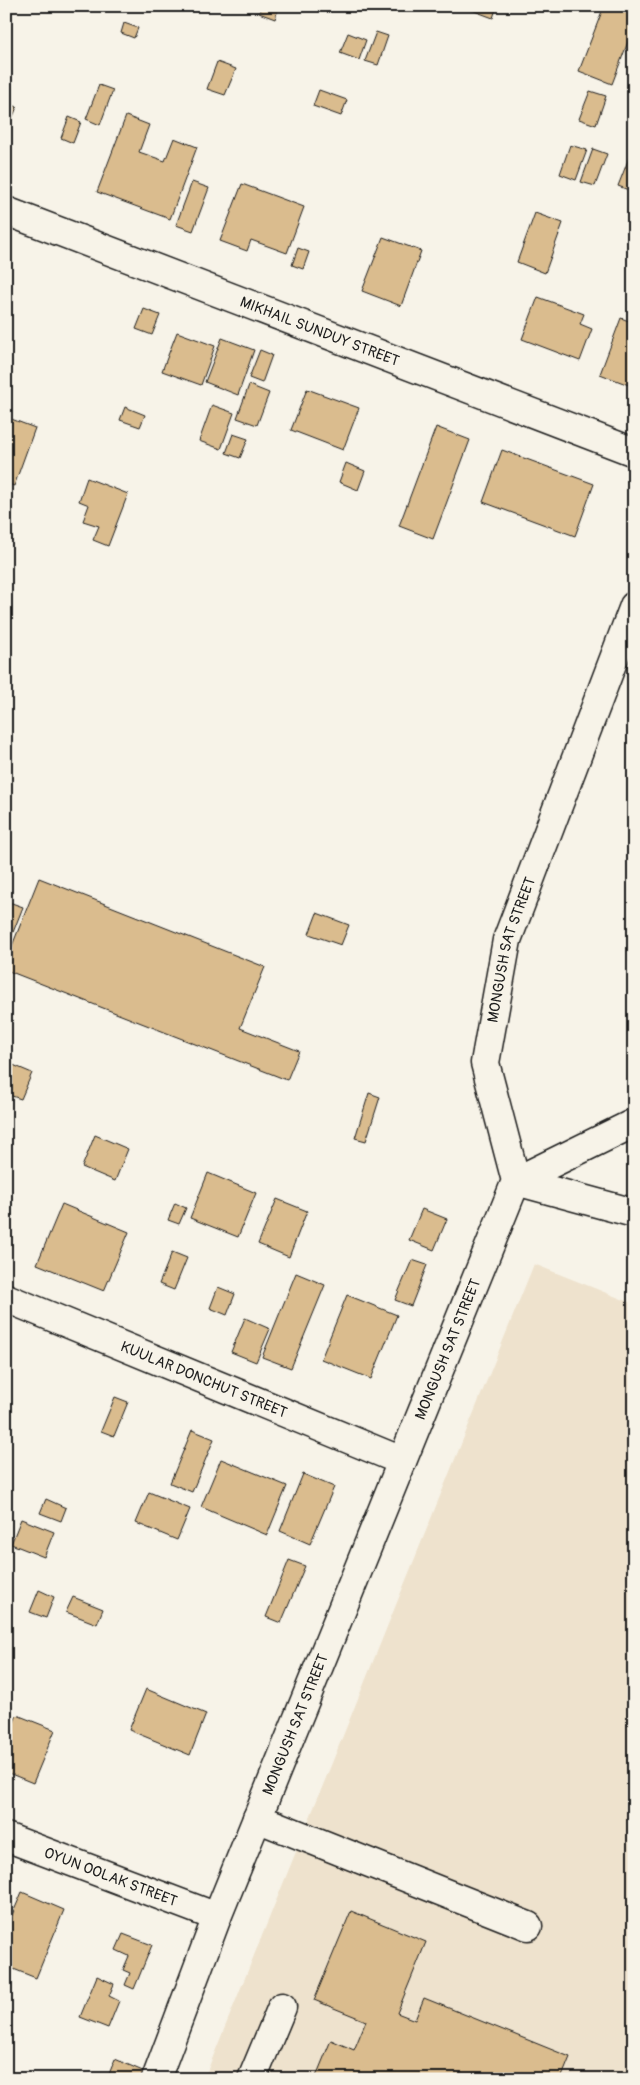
<svg xmlns="http://www.w3.org/2000/svg" width="640" height="2085" viewBox="0 0 640 2085" font-family="Pangolin,sans-serif">
<rect width="100%" height="100%" fill="#f7f3e8"/>
<filter id="ink" filterUnits="userSpaceOnUse"><feTurbulence type="fractalNoise" baseFrequency=".02" numOctaves="2"/><feDisplacementMap in="SourceGraphic" scale="10" xChannelSelector="R" yChannelSelector="G"/><feConvolveMatrix kernelMatrix="1 2 1 2 8 2 1 2 1" color-interpolation-filters="sRGB"/></filter>
<g filter="url(#ink)">
<!-- built -->
<polygon fill="#eee2cd" points="534,1264 634,1304 634,2079 204,2079"/>
<!-- building -->
<g fill="#dabc8e" stroke="#1c1c1c">
<polygon points="261,6 279,6 275,19 259,13"/>
<polygon points="461,6 497,6 493,18"/>
<polygon points="604,6 616,6 634,13 634,26 612,84 579,71"/>
<polygon points="124,23 138,28 134,38 121,33"/>
<polygon points="376,32 388,36 378,65 365,61"/>
<polygon points="348,33 366,40 359,60 340,53"/>
<polygon points="217,62 236,69 225,95 207,89"/>
<polygon points="99,85 113,90 100,125 86,119"/>
<polygon points="319,90 347,100 341,116 313,106"/>
<polygon points="590,91 606,96 596,125 579,119"/>
<polygon points="6,103 17,107 6,133"/>
<polygon points="126,116 149,125 139,152 165,161 174,138 197,147 170,219 97,192"/>
<polygon points="69,117 81,122 73,143 61,138"/>
<polygon points="570,145 587,150 576,180 560,174"/>
<polygon points="593,149 607,154 595,186 581,182"/>
<polygon points="629,158 634,159 634,192 618,186"/>
<polygon points="192,182 209,188 193,231 176,225"/>
<polygon points="242,184 304,207 287,253 251,240 247,251 220,241"/>
<polygon points="535,213 563,223 545,273 517,262"/>
<polygon points="383,237 421,251 401,306 362,291"/>
<polygon points="298,248 309,252 303,269 292,265"/>
<polygon points="538,297 584,314 580,324 592,329 580,361 522,339"/>
<polygon points="144,309 160,315 152,335 136,329"/>
<polygon points="621,318 634,323 634,387 600,374"/>
<polygon points="177,332 215,346 201,385 162,371"/>
<polygon points="222,338 254,350 238,395 205,382"/>
<polygon points="260,350 272,355 262,383 249,378"/>
<polygon points="249,385 269,393 257,425 237,418"/>
<polygon points="307,389 359,408 343,450 291,430"/>
<polygon points="212,405 234,413 221,449 199,441"/>
<polygon points="125,407 145,415 140,427 120,420"/>
<polygon points="6,417 35,428 14,486 6,483"/>
<polygon points="436,427 470,440 433,539 399,526"/>
<polygon points="233,434 248,439 240,458 226,453"/>
<polygon points="502,450 594,484 575,536 483,502"/>
<polygon points="346,463 365,471 358,490 339,482"/>
<polygon points="87,478 128,494 108,546 93,540 99,526 83,521 89,505 79,501"/>
<polygon points="39,878 265,967 240,1028 299,1051 287,1080 6,970 6,961"/>
<polygon points="6,901 23,907 6,950"/>
<polygon points="317,913 349,925 341,945 309,934"/>
<polygon points="6,1062 32,1073 21,1099 6,1094"/>
<polygon points="369,1093 380,1097 366,1141 355,1138"/>
<polygon points="95,1135 128,1149 115,1181 82,1167"/>
<polygon points="208,1173 256,1193 238,1237 190,1218"/>
<polygon points="277,1199 307,1211 289,1257 258,1244"/>
<polygon points="175,1203 186,1208 179,1224 168,1220"/>
<polygon points="62,1204 129,1232 104,1291 37,1264"/>
<polygon points="422,1209 447,1219 434,1250 409,1240"/>
<polygon points="172,1252 187,1258 174,1290 159,1284"/>
<polygon points="412,1260 427,1265 411,1306 395,1300"/>
<polygon points="296,1273 325,1285 291,1368 262,1357"/>
<polygon points="218,1287 235,1294 227,1315 210,1308"/>
<polygon points="347,1295 397,1315 371,1379 321,1359"/>
<polygon points="245,1318 270,1329 256,1362 231,1352"/>
<polygon points="115,1397 128,1402 114,1436 101,1431"/>
<polygon points="192,1430 214,1439 192,1492 170,1483"/>
<polygon points="221,1459 287,1486 267,1535 201,1507"/>
<polygon points="303,1474 334,1487 310,1544 280,1531"/>
<polygon points="149,1492 190,1509 177,1540 136,1523"/>
<polygon points="46,1499 66,1508 61,1521 40,1513"/>
<polygon points="21,1519 54,1532 44,1557 11,1544"/>
<polygon points="289,1560 305,1566 281,1623 266,1617"/>
<polygon points="39,1590 54,1597 46,1618 30,1612"/>
<polygon points="73,1597 103,1609 97,1624 66,1612"/>
<polygon points="146,1689 206,1714 190,1755 129,1730"/>
<polygon points="6,1713 14,1716 6,1733"/>
<polygon points="17,1715 55,1730 33,1783 6,1772 6,1740"/>
<polygon points="22,1892 64,1910 36,1978 6,1966 6,1929"/>
<polygon points="351,1911 426,1942 397,2013 415,2020 424,1998 570,2057 561,2079 315,2079 331,2040 354,2050 366,2021 314,2000"/>
<polygon points="123,1934 152,1945 134,1989 125,1985 130,1973 123,1970 129,1956 116,1950"/>
<polygon points="97,1976 114,1984 109,1996 119,2001 108,2028 80,2017"/>
<polygon points="115,2059 145,2072 142,2079 107,2079"/>
</g>
<g fill="none" stroke-linecap="round" stroke-linejoin="round">
<!-- minor casing -->
<g stroke="#1c1c1c" stroke-width="31">
<g id="minor">
<path id="s1" d="M6 211 634 452"/>
<polyline points="516,1181 634,1123"/>
<polyline points="516,1181 634,1213"/>
<path id="s2" d="M6 1298 402 1461"/>
<polyline points="257,1818 528,1926"/>
<path id="s3" d="M6 1837 217 1917"/>
<path id="s4" d="M156 2079 217 1917 516 1181 485 1063 507 940 634 606"/>
<polyline points="252,2079 282,2007"/>
</g>
</g>
<!-- minor -->
<use href="#minor" stroke="#f7f3e8" stroke-width="28"/>
</g>
</g>
<g text-anchor="middle" dominant-baseline="central" stroke-width="5" stroke-linejoin="round" paint-order="stroke">
<!-- street labels -->
<g font-size="15" fill="#1c1c1c" stroke="#f7f3e8">
<text stroke="none"><textPath href="#s1" startOffset="336">MIKHAIL SUNDUY STREET</textPath></text>
<text stroke="none"><textPath href="#s4" startOffset="1206">MONGUSH SAT STREET</textPath></text>
<text stroke="none"><textPath href="#s4" startOffset="786">MONGUSH SAT STREET</textPath></text>
<text stroke="none"><textPath href="#s2" startOffset="214">KUULAR DONCHUT STREET</textPath></text>
<text stroke="none"><textPath href="#s4" startOffset="381">MONGUSH SAT STREET</textPath></text>
<text stroke="none"><textPath href="#s3" startOffset="112">OYUN OOLAK STREET</textPath></text>
</g>
</g>
<!-- margin -->
<rect width="640" height="2085" fill="none" stroke="#f7f3e8" stroke-width="25"/>
<rect x="12" y="12" width="615" height="2060" fill="none" stroke="#1c1c1c" stroke-width="2" filter="url(#ink)"/>
</svg>
